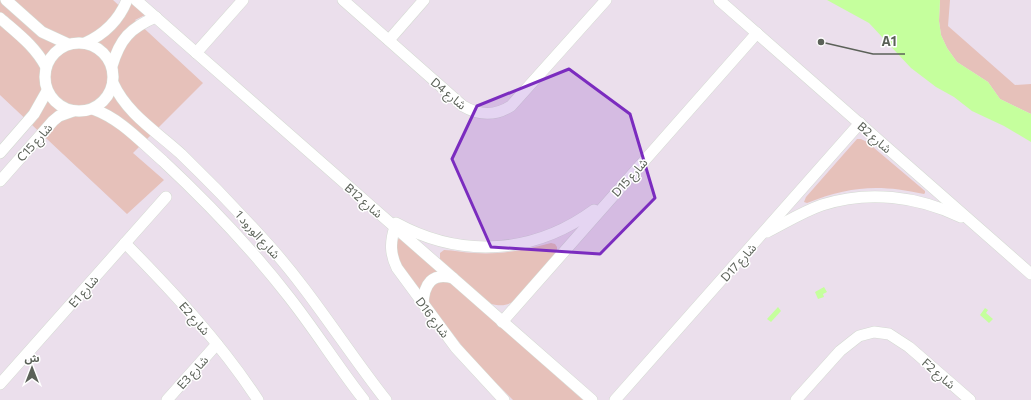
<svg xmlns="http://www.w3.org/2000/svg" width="1031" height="400" viewBox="0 0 1031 400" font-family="Commissioner,'Noto Sans Arabic',sans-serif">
<rect width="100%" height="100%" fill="#ebdfec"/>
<!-- green -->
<g fill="#e6c1ba">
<polygon points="0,0 113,0 127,13 131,3 145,15 135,20 203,83 133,153 164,180 127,214 0,95"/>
<polygon points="940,0 950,0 948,26 1015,85 1031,84 1031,114 1000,99 988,82 957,62 947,48 941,35 939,21"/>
<path d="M857 139H861L867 142 925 191V193L924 194C879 184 850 186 807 203L804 202 806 197Z"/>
<path d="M399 238 439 272C426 278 421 281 419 296L395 257V245Z"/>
<path d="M551 243 555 244 557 247V251L514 301C506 306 501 306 491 304L445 265 440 259V253L444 250C454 250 464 253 474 253 501 255 526 250 551 243Z"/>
<polygon points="438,281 450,282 583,400 513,400 473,360 427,301 429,289"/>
</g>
<!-- water -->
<g fill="#c5ff9d">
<polygon points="827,0 940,0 939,21 941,35 947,48 957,62 988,82 1000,99 1031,114 1031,142 1004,126 972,111 954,97 936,87 911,68 869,23"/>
<polygon points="824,287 827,292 823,294 824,297 818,299 815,292"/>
<polygon points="778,307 781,311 771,322 767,319"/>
<polygon points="985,308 988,310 986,313 993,319 989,323 980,315"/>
</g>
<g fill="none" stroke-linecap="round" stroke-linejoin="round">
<!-- minor casing -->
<g stroke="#d4dad2" stroke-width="12">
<g id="minor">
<polyline points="6,0 42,32 68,44"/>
<polyline points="136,0 592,400"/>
<path d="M343 0 463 106C480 116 495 116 511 106L606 0"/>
<polyline points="719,0 1031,274"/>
<path d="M0 18C17 33 35 46 46 67"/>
<polyline points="389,40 424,0"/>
<circle cx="79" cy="77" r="34"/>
<path d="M85 43C105 34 119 20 127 0"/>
<polyline points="196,53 243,0"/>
<path d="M112 66C120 39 130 28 156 17"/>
<path d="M113 83C127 114 157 132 181 154 210 182 238 211 265 241 310 290 345 348 386 400"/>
<path d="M93 109C121 119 141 142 163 161 208 203 251 248 289 297 315 330 338 367 364 400"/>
<polyline points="0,153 34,114 47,91"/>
<polyline points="0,181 53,121 59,116 73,111"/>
<path d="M396 223C462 259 534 254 594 210"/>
<path d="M395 227C390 242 390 254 397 268L456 348 504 400"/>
<path d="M767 232C785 223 802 212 822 205 868 190 917 196 961 217"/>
<path d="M125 243C173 292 220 342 258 400"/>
<path d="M423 304C424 284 432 272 453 278"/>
<polyline points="502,322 757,33"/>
<polyline points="0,384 166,197"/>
<polyline points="167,400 217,344"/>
<polyline points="615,400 860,123"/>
<polyline points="796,400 840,351 859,336 874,332 889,334 909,347 970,400"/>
</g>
</g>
<!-- minor -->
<use href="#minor" stroke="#fff" stroke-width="11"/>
</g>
<!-- marked area -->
<path fill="#7b2cbf" fill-opacity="0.2" stroke="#7b2cbf" stroke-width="3" stroke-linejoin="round" d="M569 69 630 114 655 198 600 254 491 247 452 159 477 106Z"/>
<g text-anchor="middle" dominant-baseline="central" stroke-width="3" stroke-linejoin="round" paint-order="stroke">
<!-- street labels -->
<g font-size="12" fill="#5b6158" stroke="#fff">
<text transform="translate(449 93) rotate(40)">D4 شارع</text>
<text transform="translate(875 137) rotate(41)">B2 شارع</text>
<text transform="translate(34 142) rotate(-48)">C15 شارع</text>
<text transform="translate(629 177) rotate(-48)">D15 شارع</text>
<text transform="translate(364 200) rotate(41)">B12 شارع</text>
<text transform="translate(258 234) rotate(48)">شارع الورود 1</text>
<text transform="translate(738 262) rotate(-48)">D17 شارع</text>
<text transform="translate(83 291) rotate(-49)">E1 شارع</text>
<text transform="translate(433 317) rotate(53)">D16 شارع</text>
<text transform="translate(195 318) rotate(49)">E2 شارع</text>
<text transform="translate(192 372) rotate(-48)">E3 شارع</text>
<text transform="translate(939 373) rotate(41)">F2 شارع</text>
</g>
</g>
<!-- callouts -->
<path fill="none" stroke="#5b6158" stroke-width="1.5" d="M821 42L873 54H905"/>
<circle fill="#5b6158" stroke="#fff" stroke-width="1.5" cx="821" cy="42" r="4"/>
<g font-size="13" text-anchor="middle" font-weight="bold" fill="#5b6158" stroke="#fff" stroke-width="3" stroke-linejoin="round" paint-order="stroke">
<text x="889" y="46">A1</text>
</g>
<!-- north arrow -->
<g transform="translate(32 368)" stroke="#ffffff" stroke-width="3" paint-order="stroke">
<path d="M0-3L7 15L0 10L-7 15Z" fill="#5b6158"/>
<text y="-6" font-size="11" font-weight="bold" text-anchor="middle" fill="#5b6158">ش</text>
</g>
</svg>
